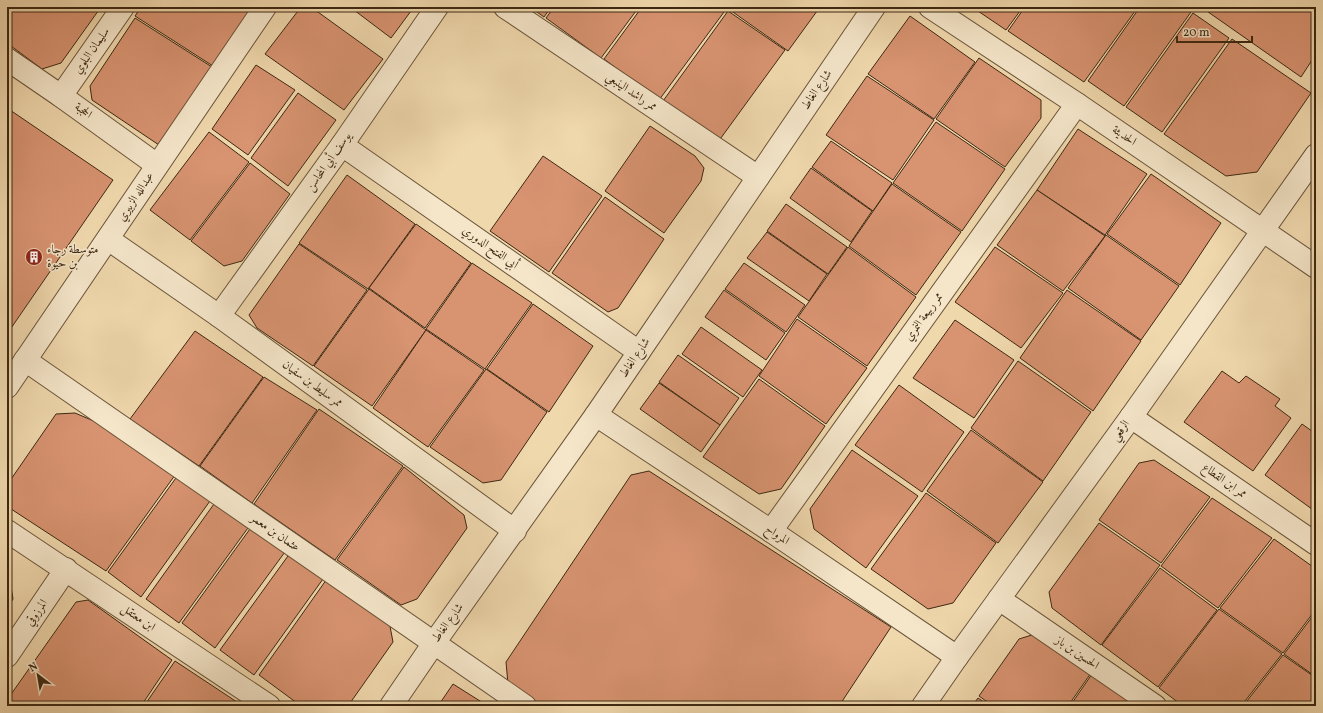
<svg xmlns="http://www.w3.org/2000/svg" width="1323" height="713" viewBox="0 0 1323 713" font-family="Vollkorn,Amiri,serif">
<rect width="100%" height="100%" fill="#f0d8ad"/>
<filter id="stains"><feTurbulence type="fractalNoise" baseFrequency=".005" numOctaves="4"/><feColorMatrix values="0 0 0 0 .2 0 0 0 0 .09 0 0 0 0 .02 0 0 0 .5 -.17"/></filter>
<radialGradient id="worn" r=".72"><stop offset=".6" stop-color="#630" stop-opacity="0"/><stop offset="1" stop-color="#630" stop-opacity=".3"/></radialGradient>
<!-- building -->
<g fill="#d89371" stroke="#3d2812">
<polygon points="7,7 101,7 61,63 42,69 7,43"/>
<polygon points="141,7 253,7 213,66 135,16"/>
<polygon points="301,7 311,7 383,59 344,110 265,54"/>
<polygon points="350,7 414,7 391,38"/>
<polygon points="530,7 551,7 544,17"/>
<polygon points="554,7 639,7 601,58 546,18"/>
<polygon points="642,7 725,7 727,8 659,100 604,59"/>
<polygon points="732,7 820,7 788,51 730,10"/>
<polygon points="972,7 1023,7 1006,30"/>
<polygon points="1025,7 1138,7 1084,82 1008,31"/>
<polygon points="1140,7 1184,7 1191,12 1124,106 1088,81"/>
<polygon points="1201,7 1316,7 1316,54 1301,77"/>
<polygon points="728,11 785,50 718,142 663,101"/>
<polygon points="1193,13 1229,38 1162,132 1126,107"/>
<polygon points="910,16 975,62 934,119 868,74"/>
<polygon points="135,18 212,67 159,145 92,100 90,86"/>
<polygon points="1232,39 1311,93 1257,172 1226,176 1164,134"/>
<polygon points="979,58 1041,100 1041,118 1005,167 936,119"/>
<polygon points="256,65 295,90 248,155 212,129"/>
<polygon points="867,76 934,120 893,180 826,135"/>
<polygon points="298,93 336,120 288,186 251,158"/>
<polygon points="7,108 113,180 7,334"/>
<polygon points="936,122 1005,169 962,231 893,183"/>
<polygon points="650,126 695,156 704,168 701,181 664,233 605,191"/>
<polygon points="1078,129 1147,174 1105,235 1037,190"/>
<polygon points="209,132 249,162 190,240 150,210"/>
<polygon points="831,141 892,183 873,211 812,167"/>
<polygon points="543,156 602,196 549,272 490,231"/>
<polygon points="250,163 290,194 242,261 224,266 191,241"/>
<polygon points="811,168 872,211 851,242 790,198"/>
<polygon points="1151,174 1221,223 1180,285 1107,234"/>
<polygon points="347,175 415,224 368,289 299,243"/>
<polygon points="892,184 961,232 916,295 849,246"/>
<polygon points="1037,190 1105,236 1063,291 997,245"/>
<polygon points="605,197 664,239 618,308 608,312 552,273"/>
<polygon points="786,204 847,247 828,274 767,231"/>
<polygon points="416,224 471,263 425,328 369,288"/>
<polygon points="767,232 827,274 809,301 747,258"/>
<polygon points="1106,235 1179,286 1141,340 1068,288"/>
<polygon points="299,244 367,290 313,366 257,328 249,315"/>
<polygon points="848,247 916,297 867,366 798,317"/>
<polygon points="995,247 1063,293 1021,348 955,302"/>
<polygon points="472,263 532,303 485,369 426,329"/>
<polygon points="744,263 805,305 786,332 725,289"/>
<polygon points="369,289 426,330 372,406 314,366"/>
<polygon points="724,290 785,333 766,360 705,317"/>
<polygon points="1067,290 1141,341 1093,411 1020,358"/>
<polygon points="533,304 593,346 549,412 487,369"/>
<polygon points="797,319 867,368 826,424 759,376"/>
<polygon points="955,320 1014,360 974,418 913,378"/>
<polygon points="701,327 762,370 743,397 682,354"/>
<polygon points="426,330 484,370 428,447 373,408"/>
<polygon points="195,331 263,377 199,466 130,419"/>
<polygon points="678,355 739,398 720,425 659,382"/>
<polygon points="1018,361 1091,412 1043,481 971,428"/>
<polygon points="486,369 547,412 501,480 483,483 430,447"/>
<polygon points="1222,371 1239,383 1246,376 1280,399 1275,406 1291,418 1253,471 1184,422"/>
<polygon points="264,377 317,410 252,503 200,466"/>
<polygon points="759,379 825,426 781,489 759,494 703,457"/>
<polygon points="659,383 720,425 701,452 640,409"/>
<polygon points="899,385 964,432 922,492 855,445"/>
<polygon points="319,409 403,466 335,560 254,504"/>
<polygon points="75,413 115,430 178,471 106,571 8,507 7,504 7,485 56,414"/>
<polygon points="1302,424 1316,434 1316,512 1265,475"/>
<polygon points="971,430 1043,482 998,543 927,491"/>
<polygon points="852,450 918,496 866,568 814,529 810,509"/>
<polygon points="1154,460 1210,497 1161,563 1099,520 1139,463"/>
<polygon points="404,467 464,515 467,528 417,599 401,605 337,560"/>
<polygon points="181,471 215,494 141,597 108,572"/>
<polygon points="649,471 891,627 839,706 540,706 508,684 506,662 631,475"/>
<polygon points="926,493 996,543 953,603 928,609 871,569"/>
<polygon points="219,497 253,521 179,623 146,599"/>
<polygon points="1212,498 1272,538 1218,608 1161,566"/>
<polygon points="255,522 290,545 215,648 182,623"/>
<polygon points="1099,523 1160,565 1101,645 1052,608 1049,592"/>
<polygon points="1274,539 1316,569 1316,609 1283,653 1220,608"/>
<polygon points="293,549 328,572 254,675 220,650"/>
<polygon points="1160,568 1217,610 1158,687 1102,645"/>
<polygon points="329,576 389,621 393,642 348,706 301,706 259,675"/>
<polygon points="7,584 11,587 13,599 7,609"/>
<polygon points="88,600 172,660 141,706 8,706 7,700 76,602"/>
<polygon points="1219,609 1282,654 1241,706 1183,706 1159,688"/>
<polygon points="1315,613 1316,614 1316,677 1284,654"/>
<polygon points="1035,634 1091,673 1068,706 993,706 979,696 1019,639"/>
<polygon points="1283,655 1316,678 1316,706 1243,706"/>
<polygon points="175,661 243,706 144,706"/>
<polygon points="1092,674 1136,706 1070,706"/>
<polygon points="453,684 488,706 438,706"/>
<polygon points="978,698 990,706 972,706"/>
</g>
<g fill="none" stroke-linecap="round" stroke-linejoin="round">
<!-- minor casing -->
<g stroke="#6a5439" stroke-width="24">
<g id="minor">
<polyline points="505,7 758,177"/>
<polyline points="930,7 1077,104 1316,267"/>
<polyline points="7,59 61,96 157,165"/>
<polyline points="61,96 123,7"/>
<polyline points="342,145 639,352"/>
<polyline points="108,239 219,316 515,531"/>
<polyline points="219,316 342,145 437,7"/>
<polyline points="25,360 525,706"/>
<polyline points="7,387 265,7"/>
<polyline points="596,415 771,531 957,657"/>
<polyline points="1131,417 1316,544"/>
<polyline points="7,531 269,706"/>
<polyline points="771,531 1077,104"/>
<polyline points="999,599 1155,706"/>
<polyline points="7,656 66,569"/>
<polyline points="391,706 434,643 596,415 874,7"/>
<polyline points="923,706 957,657 1131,417 1316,155"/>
</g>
</g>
<!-- minor -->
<use href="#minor" stroke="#f5e6ca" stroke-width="22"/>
</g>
<!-- icons -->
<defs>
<g id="building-disc" transform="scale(0.9)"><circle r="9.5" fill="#8f2418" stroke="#f5e6ca"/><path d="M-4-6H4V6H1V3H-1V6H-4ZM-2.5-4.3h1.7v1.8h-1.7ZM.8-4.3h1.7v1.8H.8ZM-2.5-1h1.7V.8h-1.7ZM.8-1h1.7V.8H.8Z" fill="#fff"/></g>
</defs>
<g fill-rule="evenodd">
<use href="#building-disc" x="34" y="257"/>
</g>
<g text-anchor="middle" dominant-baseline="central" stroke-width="3" stroke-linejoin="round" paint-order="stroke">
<!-- street labels -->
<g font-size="12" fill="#3d2812" stroke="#f5e6ca">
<text transform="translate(92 51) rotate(-55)">سليمان البلوي</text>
<text transform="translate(817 90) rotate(-56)">شارع الغاط</text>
<text transform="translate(631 92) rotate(34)">ممر راشد الينبعي</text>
<text transform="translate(83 111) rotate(36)">الحجبة</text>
<text transform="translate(1124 136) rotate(34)">الحديثة</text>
<text transform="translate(329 162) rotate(-55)">يوسف أبي المحاسن</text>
<text transform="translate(136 197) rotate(-57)">عبدالله الزبيري</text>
<text transform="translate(490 248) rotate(35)">أبي الفتح الدوري</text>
<text transform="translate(924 317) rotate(-54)">ممر ربيعة النمري</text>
<text transform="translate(635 358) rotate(-56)">شارع الغاط</text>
<text transform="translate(312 384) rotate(36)">ممر سليط بن سفيان</text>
<text transform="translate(1121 431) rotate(-54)">الرقعي</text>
<text transform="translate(1224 481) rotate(35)">ممر ابن القطاع</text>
<text transform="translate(275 533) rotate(35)">عثمان بن معمر</text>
<text transform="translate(777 535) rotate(34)">المرواح</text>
<text transform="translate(37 613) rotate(-56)">المرزوقي</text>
<text transform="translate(138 618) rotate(34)">ابن معتقل</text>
<text transform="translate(448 623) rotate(-54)">شارع الغاط</text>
<text transform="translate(1077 653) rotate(34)">الحسين بن باز</text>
</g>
<!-- poi labels -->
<g font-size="12" fill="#3d2812" stroke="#f5e6ca" text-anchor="start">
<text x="47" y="250">متوسطة رجاء<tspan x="47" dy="14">بن حيوة</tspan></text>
</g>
</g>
<!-- margin -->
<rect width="1323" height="713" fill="none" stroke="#f0d8ad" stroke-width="24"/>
<rect x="8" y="8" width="1307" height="697" fill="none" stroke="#3d2812" stroke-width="2"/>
<rect x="12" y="12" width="1299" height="689" fill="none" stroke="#3d2812"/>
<!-- north arrow -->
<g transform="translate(38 675) rotate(329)" stroke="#f5e6ca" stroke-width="3" paint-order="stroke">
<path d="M0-3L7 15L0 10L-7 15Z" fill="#3d2812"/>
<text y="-6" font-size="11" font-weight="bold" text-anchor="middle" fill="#3d2812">N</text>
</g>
<!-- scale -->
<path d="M1177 36v6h75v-6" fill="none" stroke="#3d2812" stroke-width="2"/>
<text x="1183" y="36" font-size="12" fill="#3d2812" stroke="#f5e6ca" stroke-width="3" paint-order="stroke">20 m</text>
<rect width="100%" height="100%" filter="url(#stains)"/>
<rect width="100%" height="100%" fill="url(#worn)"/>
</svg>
